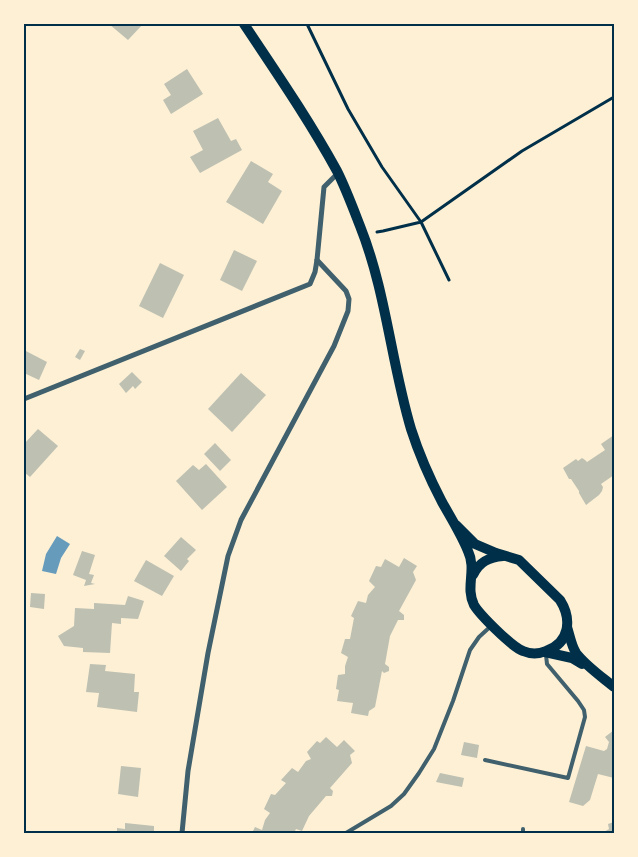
<svg xmlns="http://www.w3.org/2000/svg" width="638" height="857" viewBox="0 0 638 857" font-family="Lato,sans-serif">
<rect width="100%" height="100%" fill="#fdf0d5"/>
<!-- water -->
<polygon fill="#669bbc" points="57,536 70,544 61,558 56,574 42,571 46,554"/>
<!-- building -->
<g fill="#bec0b2">
<polygon points="109,24 143,24 128,40"/>
<polygon points="187,69 203,94 171,114 163,100 171,95 164,84"/>
<polygon points="218,118 231,141 236,139 242,150 200,173 190,157 203,150 193,131"/>
<polygon points="251,161 273,174 268,182 282,191 263,224 226,202"/>
<polygon points="234,250 257,261 242,291 220,280"/>
<polygon points="160,263 184,275 163,318 139,306"/>
<polygon points="80,349 85,351 80,360 75,357"/>
<polygon points="24,350 47,362 39,380 24,373"/>
<polygon points="132,372 142,382 135,389 133,386 126,393 119,384"/>
<polygon points="241,373 266,395 232,432 208,409"/>
<polygon points="38,429 58,446 30,477 24,472 24,444"/>
<polygon points="614,435 614,475 601,484 603,487 602,491 599,495 586,505 579,493 579,491 571,479 569,479 563,468 576,459 578,461 582,458 585,460 587,462 605,450 601,444"/>
<polygon points="215,443 231,460 220,471 204,454"/>
<polygon points="206,464 227,487 202,510 176,481 193,465 199,470"/>
<polygon points="181,537 196,550 187,559 189,561 181,571 164,556"/>
<polygon points="82,551 95,555 89,574 94,575 91,583 95,584 84,586 86,580 73,575"/>
<polygon points="404,558 417,566 413,572 416,580 399,611 404,615 404,620 398,620 390,636 385,664 389,667 389,671 384,673 382,671 375,707 369,711 368,716 351,713 353,703 337,701 339,690 336,689 338,675 345,674 345,666 348,657 341,653 345,639 350,639 354,618 351,616 358,601 366,603 368,595 375,587 369,581 376,566 381,567 385,559 399,567"/>
<polygon points="146,560 174,576 162,596 134,581"/>
<polygon points="31,593 45,594 44,609 30,607"/>
<polygon points="128,596 144,601 138,619 121,618 121,624 112,623 110,653 83,652 83,648 64,646 58,636 74,626 75,608 94,609 94,603 125,605"/>
<polygon points="90,664 106,665 105,671 135,674 134,692 139,692 137,712 97,707 99,693 86,692"/>
<polygon points="614,730 614,778 598,774 590,800 583,806 569,802 586,746 604,751 607,749 609,742 605,737"/>
<polygon points="326,737 337,747 344,740 355,751 350,755 352,763 330,788 333,791 332,796 326,796 309,816 302,831 296,829 294,833 252,833 255,827 262,830 265,820 270,813 264,809 271,794 275,795 286,783 281,780 292,768 298,772 306,761 311,759 307,752 317,741 320,743"/>
<polygon points="464,742 479,745 477,758 461,755"/>
<polygon points="121,766 141,768 138,797 118,794"/>
<polygon points="440,773 464,778 462,787 436,782"/>
<polygon points="614,822 614,833 602,833 609,829 608,824"/>
<polygon points="125,823 154,826 154,833 117,833 117,828 125,829"/>
</g>
<g fill="none" stroke-linecap="round" stroke-linejoin="round">
<!-- path -->
<g stroke="#003049" stroke-width="3">
<polyline points="307,24 348,109 382,167 421,222 383,231 377,232"/>
<polyline points="449,280 421,222 522,151 614,97"/>
</g>
<!-- service -->
<g stroke="#3f606c" stroke-width="4">
<polyline points="485,760 568,778 585,717 584,710 578,701 547,664 546,655"/>
<polyline points="346,833 391,806 404,794 419,773 434,749 453,701 470,650 479,637 491,626"/>
<polyline points="523,833 523,829"/>
</g>
<!-- minor -->
<g stroke="#3f606c" stroke-width="5">
<polyline points="24,399 310,284 315,272 317,260 324,187 338,173"/>
<polyline points="182,833 188,771 208,653 228,556 241,520 334,346 348,311 349,299 346,291 317,260"/>
</g>
<!-- secondary -->
<g stroke="#003049" stroke-width="10">
<path d="M244 24C276 72 309 120 337 171 346 189 353 208 360 226 386 291 391 362 411 429 419 454 430 479 442 502 451 518 461 534 468 551 477 570 465 587 474 605 480 615 512 647 523 651 530 654 539 654 546 651 570 643 572 619 560 600L519 560 496 553 475 544 456 525"/>
<path d="M473 575C479 562 489 557 503 556"/>
<path d="M567 627C570 636 571 645 576 653 586 666 602 677 614 687"/>
<polyline points="545,652 572,658 582,664"/>
</g>
</g>
<!-- border -->
<rect width="638" height="857" fill="none" stroke="#fdf0d5" stroke-width="50"/>
<rect x="25" y="25" width="588" height="807" fill="none" stroke="#003049" stroke-width="2"/>
</svg>
